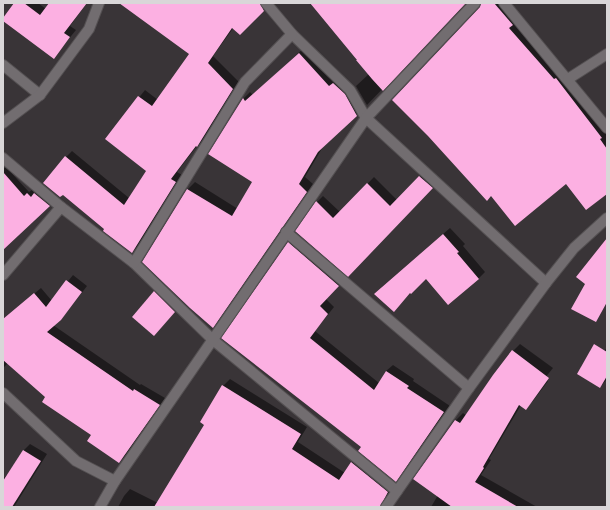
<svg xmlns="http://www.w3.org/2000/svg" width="610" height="510" viewBox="0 0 610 510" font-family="Arial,sans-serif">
<rect width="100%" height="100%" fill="#393437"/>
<!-- shadow -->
<g fill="#0007">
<polygon points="16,3 38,3 46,9 50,3 87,3 70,26 76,30 54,57"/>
<polygon points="144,3 269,3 270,4 240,34 234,27 213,56 239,82 203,140 197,146 177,172 182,175 138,246 132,252 106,229 66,157 72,151 129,198 147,170 106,139 145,90 158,100 191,54"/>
<polygon points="309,3 465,3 367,105 356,86 370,73 311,3 310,4"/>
<polygon points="484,3 491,3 494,6 497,3 505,3 607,131 605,133 607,135 607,193"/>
<polygon points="306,46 363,108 324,145 305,177 313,184 219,320 213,327 144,262 188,189 195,182 238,209 254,182 243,99 250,92 253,95"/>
<polygon points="6,167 29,192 32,190 35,194 39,189 53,202 3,244 3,169"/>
<polygon points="427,170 439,181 348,275 297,231 317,202 323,196 340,212 374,177 397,200"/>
<polygon points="450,228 465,244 463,246 485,272 478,279 426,277 382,287"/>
<polygon points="295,237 345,279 326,299 334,307 315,331 379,383 386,371 393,365 414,379 413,381 450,406 402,474 396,480 362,447 223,338 289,243"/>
<polygon points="73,275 87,286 67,312 53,325 140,385 141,384 165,398 125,456 119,462 92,435 8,363 3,368 3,320 41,288 52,301"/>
<polygon points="161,286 181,305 154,335 155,292"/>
<polygon points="520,344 553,368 545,378 548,381 533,401 526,408 521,405 489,459 491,460 481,475 537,507 431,507 438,495 415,479 456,420 463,413 467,416 513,351"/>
<polygon points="607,348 607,379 600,387 585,368"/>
<polygon points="230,379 307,427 298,442 345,473 352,462 358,456 394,485 381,507 118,507 124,496 130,489 158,503 205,425 201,422 223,386"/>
<polygon points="30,444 47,454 14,507 3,507 3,479 11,470 24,450"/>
</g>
<!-- building -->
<g fill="#fcb0e2">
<polygon points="14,3 24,3 40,15 49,3 87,3 64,33 70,37 54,59 3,21 3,18"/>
<polygon points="119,3 260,3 264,11 240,35 232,28 208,63 233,89 197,147 196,146 171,179 176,182 132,253 103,231 104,229 63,195 60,197 43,183 65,156 124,205 146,171 105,139 138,96 152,106 189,54"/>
<polygon points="310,3 466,3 383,91 372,79 356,60 357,60"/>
<polygon points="481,3 494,3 513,25 509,28 554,79 556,78 602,138 600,139 607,149 607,194 586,210 566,184 515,226 491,196 487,201 428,136 392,100 480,7"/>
<polygon points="299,53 329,86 333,83 345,94 357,116 318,152 299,184 307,192 213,328 190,308 142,262 187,189 232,216 252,182 208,154 243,98 245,101"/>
<polygon points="3,172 24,196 27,193 31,197 34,193 50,206 3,250"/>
<polygon points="419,176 433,188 348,277 295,231 316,201 333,218 367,183 390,206"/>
<polygon points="443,234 459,252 457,253 479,279 448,305 426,279 411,294 410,293 394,312 374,294"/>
<polygon points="607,238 607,302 596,322 571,309 585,284 576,277"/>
<polygon points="288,242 339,286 320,306 328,314 310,338 374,390 386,371 409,386 407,388 444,412 396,482 358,451 361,447 221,338"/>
<polygon points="66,280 82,292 61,320 47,332 133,391 134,389 160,405 119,463 87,441 91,435 42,402 45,397 3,360 3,319 34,293 46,307"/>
<polygon points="154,291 175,312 154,336 132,317"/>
<polygon points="594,344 607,352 607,376 600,388 577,374"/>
<polygon points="512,350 549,378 526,410 519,405 483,467 484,468 475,482 518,507 452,507 413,479 455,420 460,423 493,375"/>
<polygon points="222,385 301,434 292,449 339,480 351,462 388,492 380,507 154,507 204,425 200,422"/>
<polygon points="23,450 41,461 12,507 3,507 3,481"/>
</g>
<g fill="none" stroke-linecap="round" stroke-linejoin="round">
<!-- minor casing -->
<g stroke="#545052" stroke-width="12">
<g id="minor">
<polyline points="266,3 292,34 350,90 366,118 546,283"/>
<polyline points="504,3 607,128"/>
<polyline points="3,65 40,95"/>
<polyline points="568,79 607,54"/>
<polyline points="3,123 40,95 89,29 99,3"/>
<polyline points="3,158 61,207 134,263 213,340 397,491"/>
<polyline points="286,232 469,388"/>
<polyline points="134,263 245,82 292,34"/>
<polyline points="3,275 61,207"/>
<polyline points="3,393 76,461 115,481"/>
<polyline points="100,507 115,481 366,118 475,3"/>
<polyline points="386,507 469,388 546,283 574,248 607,218"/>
</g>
</g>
<!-- minor -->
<use href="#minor" stroke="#726d70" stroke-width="10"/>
</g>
<!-- border -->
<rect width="610" height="510" fill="none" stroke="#d9d6d8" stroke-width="8"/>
</svg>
